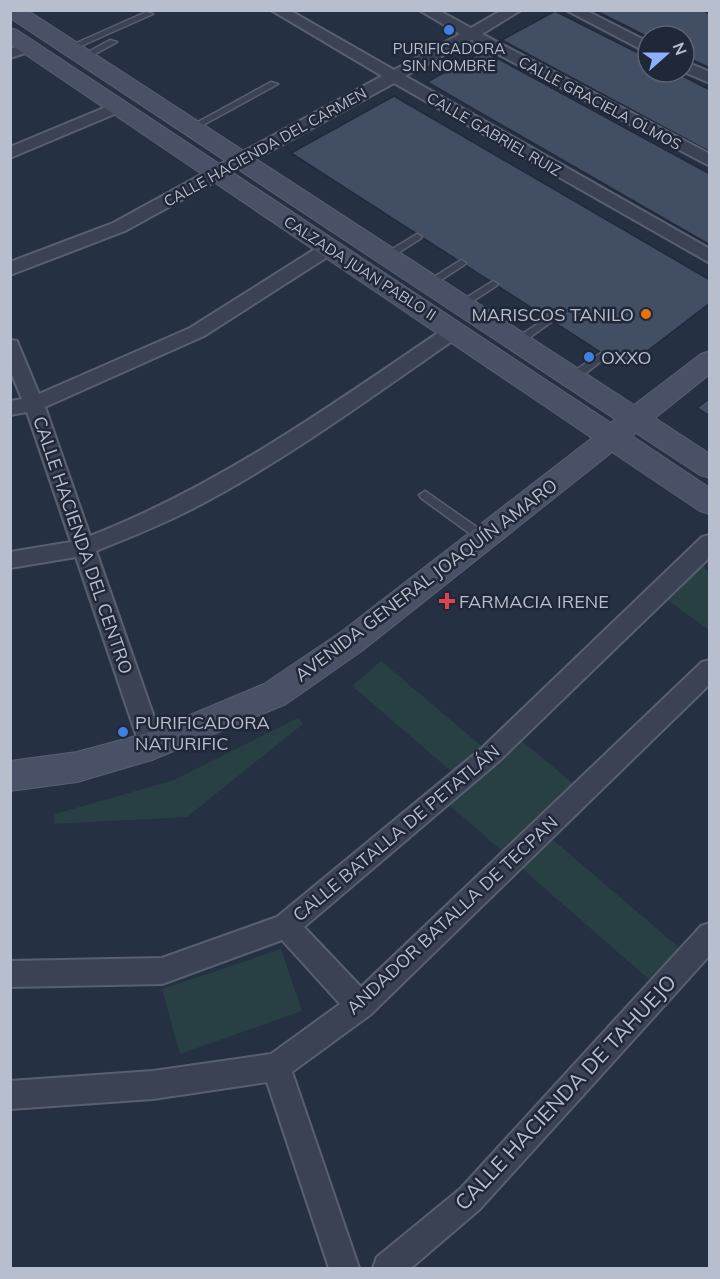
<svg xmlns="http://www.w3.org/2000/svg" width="720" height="1279" viewBox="0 0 720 1279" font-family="Mulish,sans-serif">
<rect width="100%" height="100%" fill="#253043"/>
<!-- green -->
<g fill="#283f44">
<polygon points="701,565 709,571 709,630 665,598"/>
<polygon points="381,661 483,747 506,728 592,799 552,839 683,951 653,983 432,790 452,772 352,686"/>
<polygon points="298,718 303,724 187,817 54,824 55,814 174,780"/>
<polygon points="281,949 302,1011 180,1054 162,989"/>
</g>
<!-- building -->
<g fill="#414e63" stroke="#21293a" stroke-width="1.5">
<polygon points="594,10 702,10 710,14 710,68 684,56 684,36 648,37"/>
<polygon points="555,11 648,58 648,72 675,72 710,90 710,152 502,40"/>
<polygon points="484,51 710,174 710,245 427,82"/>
<polygon points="394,96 710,280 710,303 625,368 291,153"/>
<polygon points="710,398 710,416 697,408"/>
</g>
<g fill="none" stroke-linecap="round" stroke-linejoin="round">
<!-- lane casing -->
<g stroke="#586070" stroke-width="3">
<g id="lane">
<polygon points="146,12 153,14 72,50 65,48"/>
<polygon points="110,40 117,42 86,59 79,57"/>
<polygon points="271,82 278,84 194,130 187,128"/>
<polygon points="417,234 422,237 420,239 390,258 384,258 384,254"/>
<polygon points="461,260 466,263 464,265 432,286 426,286 426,282"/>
<polygon points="493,281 498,284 496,286 464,307 458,307 458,303"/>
<polygon points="548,317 551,318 551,322 521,344 513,344 513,340"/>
<polygon points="601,353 606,356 605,358 576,381 568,381 567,378 568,375"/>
<polygon points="425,491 488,535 490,538 488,541 480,541 421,498 419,495"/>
</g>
</g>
<!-- street casing -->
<g stroke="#586070" stroke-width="4">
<g id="street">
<polygon points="271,10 289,10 394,70 460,34 419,10 438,10 471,28 502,10 521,10 482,34 710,154 710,166 471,40 405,76 710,249 710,263 394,83 125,231 10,275 10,262 113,223 382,76"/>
<polygon points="566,10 585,10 648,42 648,53"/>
<polygon points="29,42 34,44 37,47 34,50 10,58 10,49"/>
<polygon points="684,61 710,72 710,83 684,72"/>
<polygon points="118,102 124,104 126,107 124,110 10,158 10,147"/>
<path d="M329 242 335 244 338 248 335 252 204 336 45 407 90 536C221 485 333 404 448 326L455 324 462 326 464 330 462 334C374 395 287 460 192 509 161 525 128 538 96 551L164 746 160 753 152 756 144 753 140 746 76 557 10 568V552L71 542 27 412 10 415V401L22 399 10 370V340L17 341 19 346 39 394 190 328 323 244Z"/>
<polygon points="710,535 710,557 498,762 304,927 361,987 702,662 710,660 710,684 370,1015 292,1072 359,1268 329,1268 267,1082 153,1099 10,1109 10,1081 153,1071 271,1054 340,1004 282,940 162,984 10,987 10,961 162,958 277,917 482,748 702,537"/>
<polygon points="710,923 710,955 480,1209 411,1268 373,1268 377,1257 460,1189 701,926"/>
</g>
</g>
<!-- secondary casing -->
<g stroke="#586070" stroke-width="2">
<polygon id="secondary" points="10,10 27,10 634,405 701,354 710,351 710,374 655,418 710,454 710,478 700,475 636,433 632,436 710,488 710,514 700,511 612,452 363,650 286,704 152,760 77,782 10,791 10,761 77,752 147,733 264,684 341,632 592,438 10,44 10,28 17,30 611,423 615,419 10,18"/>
</g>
<!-- lane -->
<use href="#lane" fill="#3a4253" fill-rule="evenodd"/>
<!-- street -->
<use href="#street" fill="#3a4253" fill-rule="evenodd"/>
<!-- secondary -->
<use href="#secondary" fill="#485166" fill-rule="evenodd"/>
</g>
<!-- markers -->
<g fill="#3f7fe0" stroke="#1f2738" stroke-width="2">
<circle cx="449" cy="30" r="6"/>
<circle cx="589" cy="357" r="6"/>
<circle cx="123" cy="732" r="6"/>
</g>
<circle fill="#e8710a" stroke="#1f2738" stroke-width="2" cx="646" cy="314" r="6"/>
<path fill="#e0444e" stroke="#1f2738" stroke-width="2" d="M444 592h6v6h6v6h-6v6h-6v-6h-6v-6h6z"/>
<g text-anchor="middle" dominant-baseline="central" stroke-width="5" stroke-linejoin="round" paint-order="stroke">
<!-- far-poi labels -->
<g font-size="15" fill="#b7becd" stroke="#1f2738">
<text x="449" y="48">PURIFICADORA<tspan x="449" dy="17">SIN NOMBRE</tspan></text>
</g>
<!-- far-street labels -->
<g font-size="15" fill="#b7becd" stroke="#1f2738">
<text transform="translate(600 103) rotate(28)">CALLE GRACIELA OLMOS</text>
<text transform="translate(494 134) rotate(30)">CALLE GABRIEL RUIZ</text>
<text transform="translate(265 147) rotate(-29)">CALLE HACIENDA DEL CARMEN</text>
<text transform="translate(360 268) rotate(33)">CALZADA JUAN PABLO II</text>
</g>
<!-- poi labels -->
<g font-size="18" fill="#b7becd" stroke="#1f2738" text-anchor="start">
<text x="634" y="314" text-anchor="end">MARISCOS TANILO</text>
<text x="601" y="357">OXXO</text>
<text x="459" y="601">FARMACIA IRENE</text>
<text x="135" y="722">PURIFICADORA<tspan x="135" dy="21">NATURIFIC</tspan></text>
</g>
<!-- street labels -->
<g font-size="18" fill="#b7becd" stroke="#1f2738">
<text transform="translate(83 545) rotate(71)">CALLE HACIENDA DEL CENTRO</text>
<text transform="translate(426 580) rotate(-37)">AVENIDA GENERAL JOAQUÍN AMARO</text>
<text transform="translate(396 833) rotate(-40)">CALLE BATALLA DE PETATLÁN</text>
<text transform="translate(452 915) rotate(-43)">ANDADOR BATALLA DE TECPAN</text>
</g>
<!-- near-street labels -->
<g font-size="21" fill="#b7becd" stroke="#1f2738">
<text transform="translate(565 1092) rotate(-47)">CALLE HACIENDA DE TAHUEJO</text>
</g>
</g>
<!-- border -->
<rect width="720" height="1279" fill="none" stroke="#b7becd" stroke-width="24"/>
<!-- north arrow -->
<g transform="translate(666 54) rotate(69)"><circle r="28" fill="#1f2738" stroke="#5c6374" stroke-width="1.5"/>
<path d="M0-4.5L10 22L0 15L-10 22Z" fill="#8db0fc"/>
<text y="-9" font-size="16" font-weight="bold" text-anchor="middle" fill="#b7becd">N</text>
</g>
</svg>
